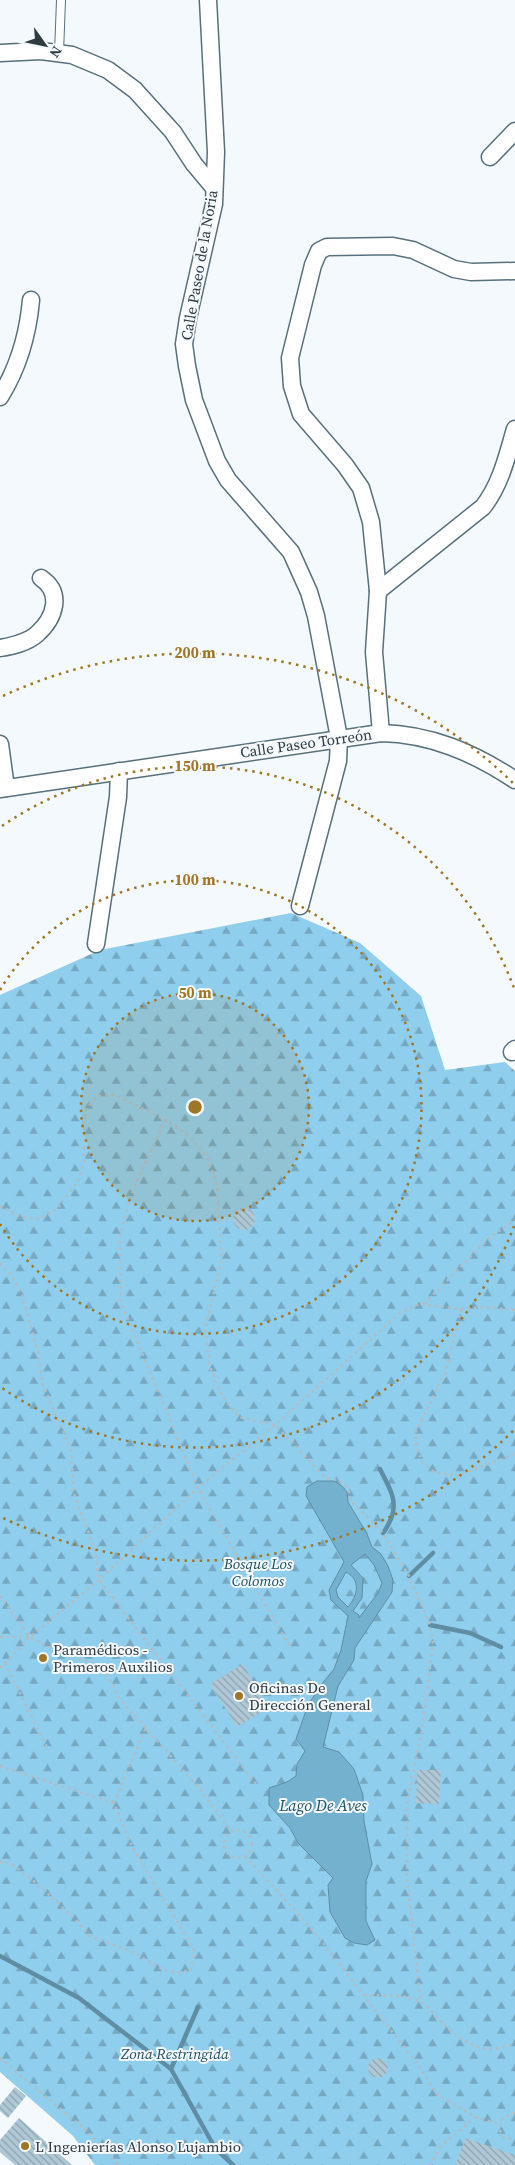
<svg xmlns="http://www.w3.org/2000/svg" width="515" height="2165" viewBox="0 0 515 2165" font-family="'Source Serif 4',serif">
<defs>
<pattern id="forest-firs" width="22" height="20" patternUnits="userSpaceOnUse" patternTransform="scale(1.25)"><rect width="22" height="20" fill="#90ceed"/><path d="M5 1l3.5 6h-7zM16 11l3.5 6h-7z" fill="#76a8c2"/></pattern>
<pattern id="building-back-hatch" width="6" height="6" patternUnits="userSpaceOnUse" patternTransform="scale(1.25)"><rect width="6" height="6" fill="#aec8d6"/><path d="M-1 5l2 2M0 0l6 6M5-1l2 2" fill="none" stroke="#8ea4af"/></pattern>
</defs>
<rect width="100%" height="100%" fill="#f3f9fc"/>
<!-- forest -->
<polygon fill="url(#forest-firs)" points="291,913 360,943 421,996 445,1070 505,1062 515,1071 515,2165 95,2165 73,2136 0,2072 0,995 100,950"/>
<!-- water -->
<path fill="#73b1cf" stroke="#5f8ea4" fill-rule="evenodd" d="M317 1481H334L342 1486 347 1492 348 1502 367 1534 372 1547 381 1554 388 1566 393 1580 392 1592 355 1648 354 1660 338 1686 323 1747 339 1752 354 1769 363 1795 364 1821 372 1864 366 1881V1921L375 1940 367 1945 354 1943 345 1938 330 1912 328 1885 333 1878 298 1843 290 1828 269 1805V1788L287 1782 296 1776 297 1764 305 1751 296 1739 308 1705 321 1685 334 1669 341 1650 348 1616 331 1600 329 1590 344 1562 306 1496 307 1487ZM365 1554 374 1565 382 1583 378 1593 359 1618V1615L353 1611 362 1598 363 1578 351 1565ZM346 1572C361 1580 358 1595 348 1607L338 1597 336 1590Z"/>
<g fill="none" stroke-linecap="round" stroke-linejoin="round">
<!-- stream -->
<g stroke="#5f8ea4" stroke-width="4.5">
<path d="M380 1469C388 1486 399 1500 391 1519 388 1524 387 1529 383 1533"/>
<polyline points="409,1576 433,1553"/>
<polyline points="430,1625 470,1633 501,1647"/>
<polyline points="0,1956 79,1998 171,2069 215,2148 233,2165"/>
<polyline points="171,2069 198,2007"/>
</g>
</g>
<!-- building -->
<g fill="url(#building-back-hatch)">
<circle cx="244" cy="1219" r="11"/>
<polygon points="243,1664 268,1708 237,1727 210,1684"/>
<polygon points="417,1770 441,1770 439,1804 416,1803"/>
<circle cx="378" cy="2068" r="10"/>
<polygon points="15,2087 26,2096 8,2118 0,2111 0,2105"/>
<polygon points="19,2118 72,2165 15,2165 0,2152 0,2140"/>
<polygon points="466,2138 515,2155 515,2165 455,2165"/>
</g>
<g fill="none" stroke-linecap="round" stroke-linejoin="round">
<!-- lane casing -->
<g stroke="#57707c" stroke-width="10">
<polyline id="lane" points="59,53 61,0"/>
</g>
<!-- street casing -->
<g stroke="#57707c" stroke-width="19">
<g id="street">
<polyline points="208,0 216,152 214,204 188,318 184,344 187,366 194,400 217,461 228,480 291,552 309,592 316,616 339,738 338,761 300,906"/>
<polyline points="0,53 41,51 72,55 108,70 135,90 173,132 194,164 214,188"/>
<polyline points="490,157 515,131"/>
<path d="M0 397C18 368 28 334 31 300"/>
<path d="M378 591 483 507C501 484 507 456 515 429"/>
<path d="M0 648C12 646 27 643 37 634 55 618 63 593 41 578"/>
<polyline points="381,733 374,652 378,591 371,522 361,488 345,465 301,414 292,386 290,358 313,265 319,251 327,247 393,246 413,250 454,269 471,272 515,271"/>
<polyline points="0,744 6,788"/>
<path d="M0 789 381 733C431 734 474 753 515 780"/>
<polyline points="96,944 118,797 119,771"/>
<polyline points="512,1052 515,1049"/>
</g>
</g>
<!-- path -->
<g stroke="#b4bcc0" stroke-width="2.5" stroke-dasharray="2.5 4" stroke-linecap="butt">
<polyline points="166,1120 133,1189 120,1236 121,1302 198,1488 290,1647"/>
<polyline points="0,1206 21,1217 39,1219 58,1208 79,1179 84,1162 84,1119 87,1107 99,1096 115,1095 166,1120 190,1137 207,1157 217,1184 221,1262 205,1329 210,1367 223,1398 239,1417 275,1425 400,1313 419,1304 461,1309 485,1307 515,1310"/>
<polyline points="219,1220 233,1218"/>
<polyline points="0,1263 12,1276 22,1295 38,1352 43,1385 71,1449 74,1494 94,1547 99,1580 257,1785"/>
<polyline points="424,1304 489,1238 515,1220"/>
<polyline points="461,1309 445,1374 416,1431 416,1449 423,1462 434,1472 456,1476 510,1456 515,1452"/>
<polyline points="0,1596 30,1637 51,1648 100,1666 111,1681 119,1698 200,1789 231,1831"/>
<path d="M0 1637H30L99 1580 198 1488 275 1425 326 1478C341 1480 350 1485 351 1501L383 1533 409 1576 430 1625 433 1644 422 1730 407 1804V1880L421 2003"/>
<polyline points="5,1663 47,1747"/>
<polyline points="0,1668 30,1637"/>
<polyline points="0,1766 114,1803"/>
<circle cx="238" cy="1844" r="14"/>
<polyline points="245,1856 312,1929 418,2065 438,2095 476,2117 500,2124"/>
<polyline points="0,1862 12,1864 36,1883 76,1920 90,1936 135,1953 162,1969 176,1973 191,1970 194,1949 132,1847 114,1803 146,1727"/>
<path d="M364 1995C382 1996 404 1993 421 2002 427 2006 432 2013 437 2018 459 2040 484 2059 515 2043"/>
<polyline points="0,2058 89,2133 118,2165"/>
<polyline points="515,2113 504,2117 499,2129 504,2137 515,2140"/>
<polyline points="430,2165 441,2146 476,2117"/>
</g>
<!-- lane -->
<use href="#lane" stroke="#fff" stroke-width="8"/>
<!-- street -->
<use href="#street" stroke="#fff" stroke-width="16"/>
</g>
<!-- distance rings -->
<circle cx="195" cy="1107" r="114" fill="#9f7624" fill-opacity=".12"/>
<g fill="none" stroke="#9f7624" stroke-width="2.5" stroke-dasharray="2.5 5">
<circle cx="195" cy="1107" r="114"/>
<path d="M0 990A227 227 0 1 1 0 1224"/>
<path d="M514 1226A341 341 0 0 1 2 1388M2 826A341 341 0 0 1 514 988"/>
<path d="M513 1431A454 454 0 0 1 3 1518M3 696A454 454 0 0 1 513 783"/>
</g>
<!-- markers -->
<g fill="#9f7624" stroke="#f3f9fc" stroke-width="2">
<circle cx="43" cy="1658" r="5"/>
<circle cx="239" cy="1696" r="5"/>
<circle cx="25" cy="2146" r="5"/>
</g>
<g text-anchor="middle" dominant-baseline="central" stroke-width="4" stroke-linejoin="round" paint-order="stroke">
<!-- street labels -->
<g font-size="15" fill="#303b41" stroke="#f3f9fc">
<text transform="translate(199 265) rotate(-80)">Calle Paseo de la Noria</text>
<text transform="translate(306 743) rotate(-8)">Calle Paseo Torreón</text>
</g>
<!-- park labels -->
<g font-size="15" font-style="italic" fill="#1e4f66" stroke="#f3f9fc">
<text x="258" y="1563">Bosque Los<tspan x="258" dy="17">Colomos</tspan></text>
<text x="175" y="2053">Zona Restringida</text>
</g>
<!-- poi labels -->
<g font-size="15" fill="#303b41" stroke="#f3f9fc" text-anchor="start">
<text x="53" y="1649">Paramédicos -<tspan x="53" dy="17">Primeros Auxilios</tspan></text>
<text x="249" y="1687">Oficinas De<tspan x="249" dy="17">Dirección General</tspan></text>
<text x="35" y="2146">L Ingenierías Alonso Lujambio</text>
</g>
<!-- water labels -->
<g font-size="16" font-style="italic" fill="#1e5066" stroke="#f3f9fc">
<text x="323" y="1805">Lago De Aves</text>
</g>
</g>
<circle cx="195" cy="1107" r="8" fill="#9f7624" stroke="#f3f9fc" stroke-width="2.5"/>
<g font-size="15" text-anchor="middle" font-weight="bold" fill="#9f7624" stroke="#f3f9fc" stroke-width="4" stroke-linejoin="round" paint-order="stroke">
<text x="195" y="658">200 m</text>
<text x="195" y="771">150 m</text>
<text x="195" y="885">100 m</text>
<text x="195" y="998">50 m</text>
</g>
<!-- north arrow -->
<g transform="translate(45 45) rotate(123)" stroke="#f3f9fc" stroke-width="4" paint-order="stroke">
<path d="M0-4L9 19L0 12L-9 19Z" fill="#303b41"/>
<text y="-8" font-size="14" font-weight="bold" text-anchor="middle" fill="#303b41">N</text>
</g>
</svg>
